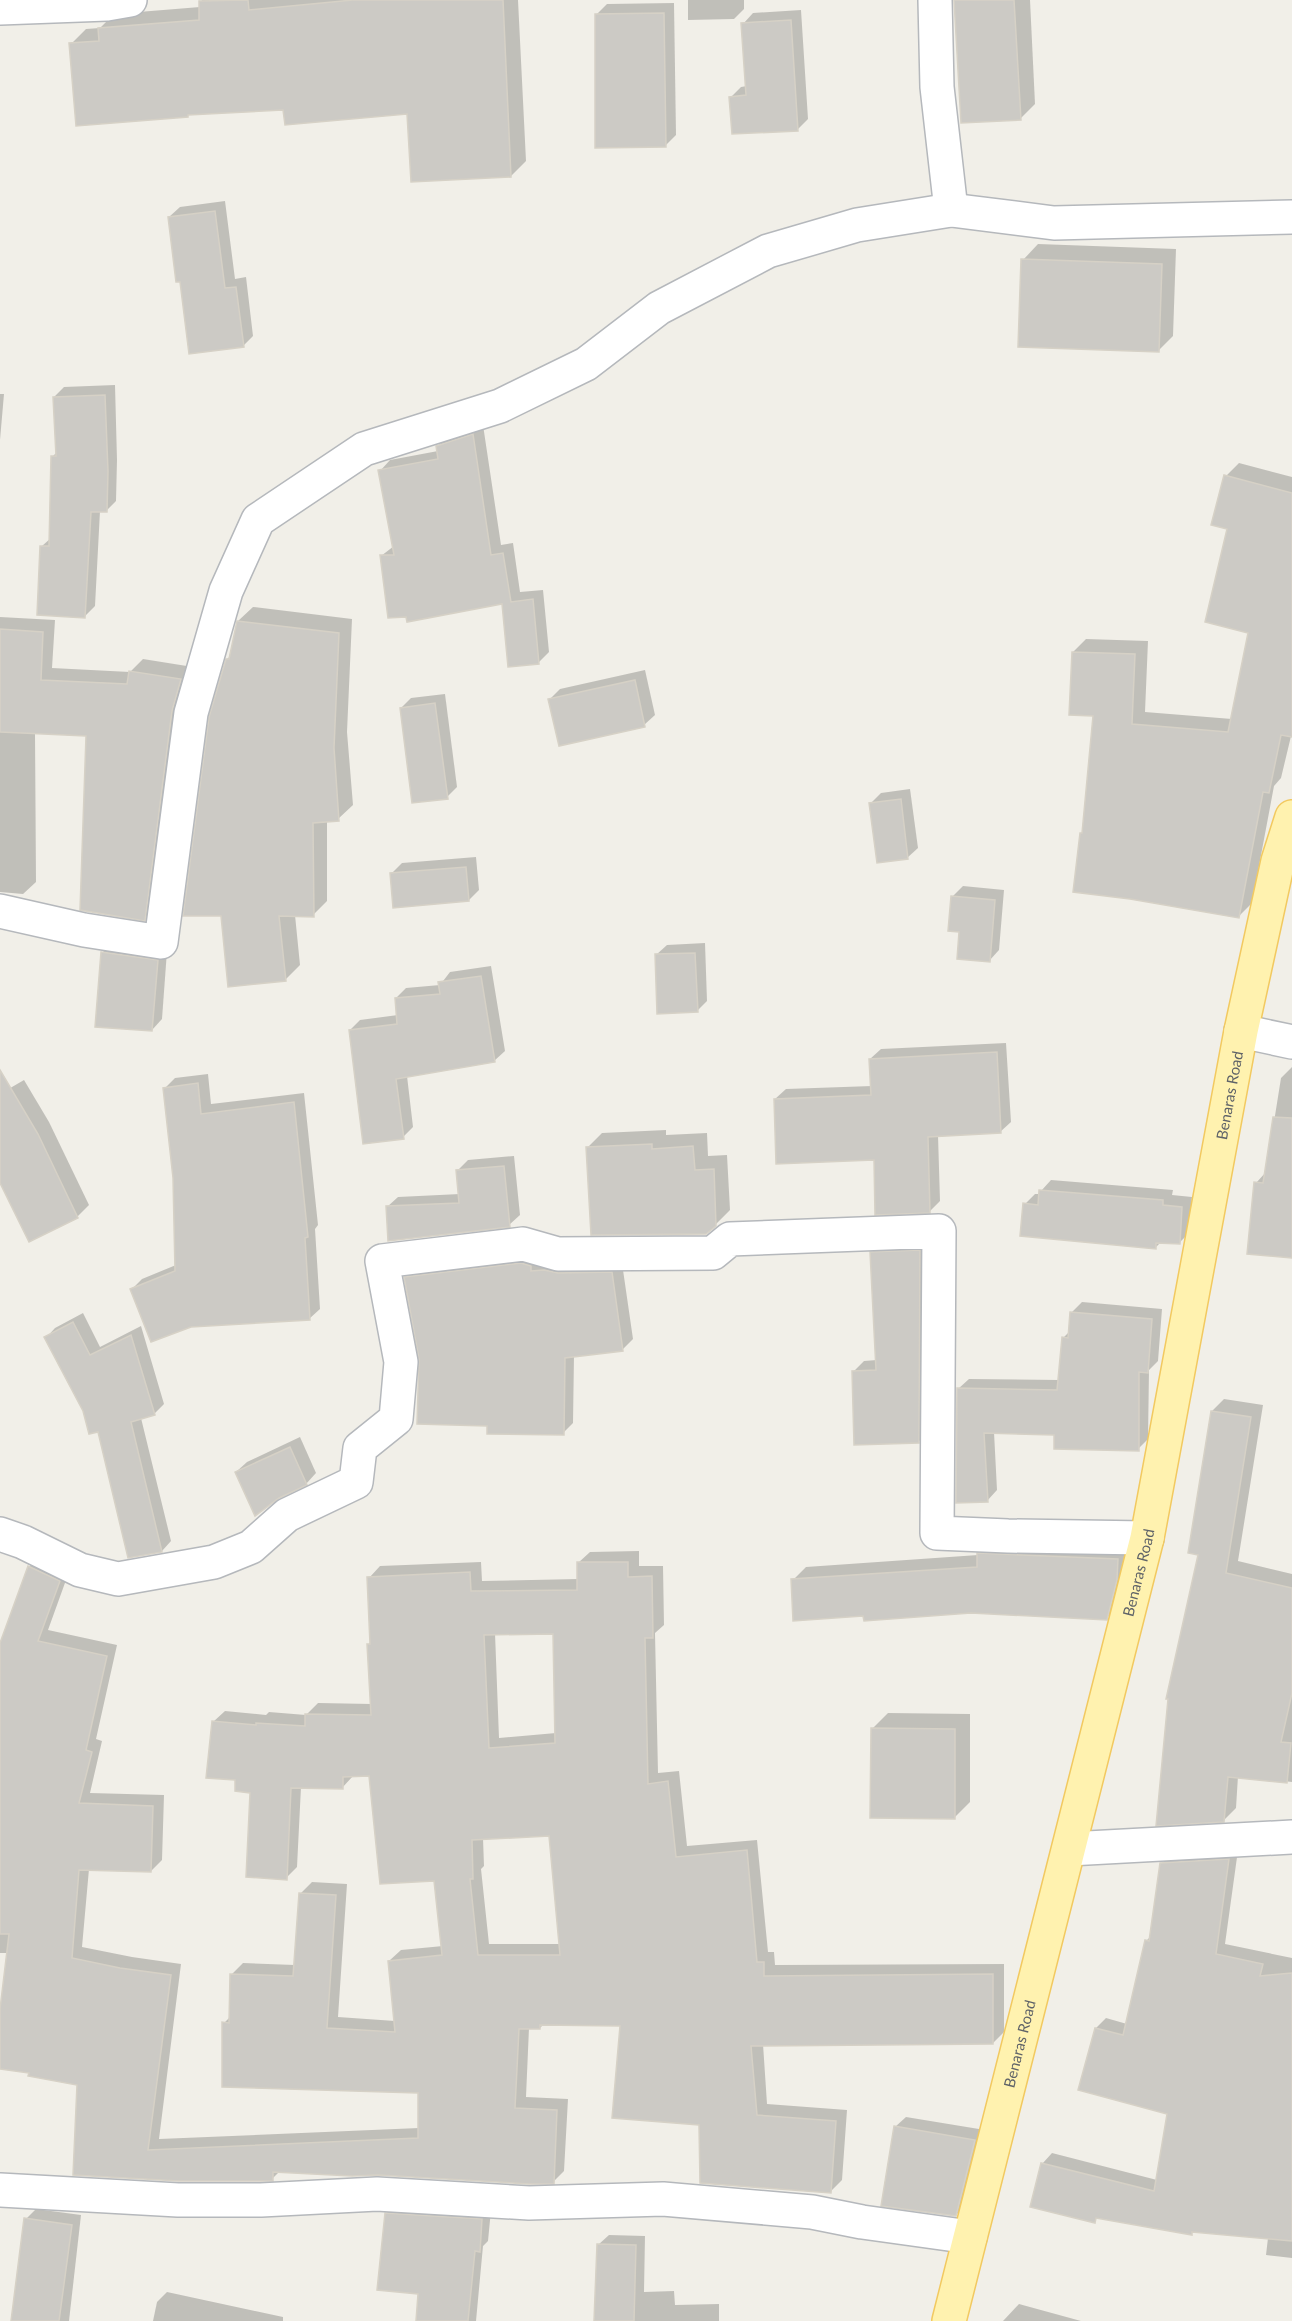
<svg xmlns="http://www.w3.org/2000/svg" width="1292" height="2321" viewBox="0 0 1292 2321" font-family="Lato,sans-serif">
<rect width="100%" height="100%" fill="#f1efe8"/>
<!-- shadow -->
<g fill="#0003" fill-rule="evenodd">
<polygon points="202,0 518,0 526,161 511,176 409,112 285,109 71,44 86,29 100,28 114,14 200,7"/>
<polygon points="688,0 744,0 744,9 734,19 688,20"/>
<polygon points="956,0 1030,0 1035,104 1020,119"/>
<polygon points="674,3 676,135 666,145 597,14 607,4"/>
<polygon points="801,10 808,119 798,129 731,97 741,87 747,86 743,24 753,13"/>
<polygon points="225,201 235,279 246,277 253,336 243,346 181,280 169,217 180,207"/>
<polygon points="1038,244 1176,249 1173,336 1158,351 1023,260"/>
<polygon points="115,385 117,460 116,501 106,511 100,511 95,606 85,616 42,546 51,538 53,456 58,451 54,397 64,387"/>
<polygon points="0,394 4,394 0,440"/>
<polygon points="483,425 501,545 513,543 520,592 543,590 549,652 539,662 503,602 381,556 394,546 380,471 390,460 438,451 437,447 448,436"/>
<polygon points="1239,463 1292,477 1292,732 1281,778 1274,786 1252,903 1239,916 1082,833 1084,831 1094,715 1073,652 1086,639 1148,641 1145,712 1232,719 1250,632 1229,528 1226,476"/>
<polygon points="253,607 352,619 347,732 353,805 338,819 327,820 327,901 313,915 295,915 300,965 286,979 227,659 232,655 238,621"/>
<polygon points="0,617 55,620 52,668 130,672 143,659 193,667 157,906 144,919 87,735 35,732 36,882 23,894 0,892"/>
<polygon points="645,670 655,715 644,725 550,699 560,689"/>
<polygon points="445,694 457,787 447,797 401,708 411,698"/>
<polygon points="910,789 918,848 907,858 871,803 881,793"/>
<polygon points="476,857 479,890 469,900 392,873 402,863"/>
<polygon points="963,886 1004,890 999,950 989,961 960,931 952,897"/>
<polygon points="113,942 167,951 162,1019 152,1030 103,952"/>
<polygon points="705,943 707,1001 697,1011 656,955 667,945"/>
<polygon points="491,966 505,1051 494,1061 407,1076 413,1127 403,1137 350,1030 360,1020 398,1015 396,998 406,988 440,985 450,972"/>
<polygon points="1006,1043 1011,1122 1000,1132 938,1135 940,1201 930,1211 875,1159 775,1099 786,1089 872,1086 870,1059 881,1049"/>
<polygon points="1292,1067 1292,1256 1256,1183 1266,1172 1281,1078"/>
<polygon points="208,1074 211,1104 304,1093 318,1225 315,1229 320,1309 309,1319 132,1289 142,1279 176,1265 175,1178 165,1088 175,1078"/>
<polygon points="24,1080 49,1122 89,1205 77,1217 0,1179 0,1094"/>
<polygon points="666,1130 666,1135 707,1133 708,1156 727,1155 730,1210 715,1225 588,1147 602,1133"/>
<polygon points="514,1156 520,1215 509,1225 387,1207 398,1197 460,1194 457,1171 468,1160"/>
<polygon points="1051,1180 1173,1190 1172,1195 1192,1197 1189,1233 1179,1243 1161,1242 1155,1248 1025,1204 1035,1194 1040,1194 1041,1191"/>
<polygon points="930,1241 929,1432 918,1442 854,1371 864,1361 877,1360 872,1253 882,1243"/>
<polygon points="533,1253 622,1263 633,1339 622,1350 574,1355 573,1423 563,1433 489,1424 421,1359 406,1278 416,1267"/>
<polygon points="1082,1302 1162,1309 1158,1361 1149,1370 1148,1439 1138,1449 1056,1433 994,1432 997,1490 987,1501 958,1389 969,1379 1060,1380 1063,1338 1070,1331 1072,1312"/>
<polygon points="83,1313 100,1347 141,1326 164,1404 154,1414 141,1418 171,1541 162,1551 130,1556 99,1430 85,1411 46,1338 55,1328"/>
<polygon points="1224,1399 1263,1405 1238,1561 1292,1574 1292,1782 1238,1776 1236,1808 1224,1820 1200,1554 1212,1411"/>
<polygon points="300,1437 316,1473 306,1484 236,1472 247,1462"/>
<polygon points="992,1541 1131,1546 1120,1605 1106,1618 971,1611 865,1614 793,1580 806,1567 978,1555"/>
<path d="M639 1551V1566H663L664 1625 655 1633 658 1773 679 1771 687 1846 757 1840 768 1952H774L775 1965 1004 1964V2032L993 2043 763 2044 767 2104 847 2110 842 2180 831 2191 701 2123 621 2025 544 2024 540 2028H529L526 2097 568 2099 564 2171 553 2182 280 2171 272 2179 179 2180 78 2084 31 2071 0 2068V2021L8 1953H0V1647L30 1566 41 1555 70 1569 48 1630 117 1645 96 1739 102 1741 90 1793 164 1795 162 1860 151 1871 89 1869 82 1947 132 1957 181 1964 159 2139 419 2128V2091L224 2023 230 2017 231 1975 243 1963 295 1965 301 1893 312 1882 347 1884 338 2017 395 2021 389 1961 401 1950 443 1946 436 1879 370 1775 353 1776 342 1788 301 1787 297 1867 286 1878 252 1791 237 1779 213 1722 225 1711 266 1715 269 1712 306 1715 318 1703 372 1704 368 1645 371 1641 369 1578 380 1566 481 1562 482 1581 578 1579V1563L590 1552ZM495 1633H555L556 1733 499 1738ZM550 1835 561 1944H489L481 1869 484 1866 483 1838Z"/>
<polygon points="888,1713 970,1714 970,1802 954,1818 873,1728"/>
<polygon points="1238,1850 1225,1944 1292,1958 1292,2258 1266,2255 1268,2238 1194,2231 1191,2234 1098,2217 1094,2221 1042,2164 1052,2153 1157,2180 1169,2113 1096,2028 1106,2018 1127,2024 1146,1941 1152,1935 1161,1864 1172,1853"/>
<polygon points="906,2117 985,2130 966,2204 956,2215 895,2127"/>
<polygon points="395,2205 491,2210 488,2241 483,2246 476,2321 418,2321 420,2293 386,2214"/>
<polygon points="36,2209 81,2215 69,2321 13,2321 26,2219"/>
<polygon points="609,2235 645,2236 644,2292 674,2291 675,2305 719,2304 719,2321 596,2321 598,2245"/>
<polygon points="167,2292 283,2317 283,2321 153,2321 157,2302"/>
<polygon points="1019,2304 1081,2321 1003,2321"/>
</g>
<!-- building -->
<g fill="#cccac5" stroke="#d6d1c6" stroke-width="1.5" fill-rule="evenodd">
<polygon points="248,0 249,10 353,0 503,0 511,177 411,182 407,114 285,125 283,110 188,115 188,117 76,126 69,43 99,41 98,28 199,20 199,1"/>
<polygon points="954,0 1014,0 1021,120 961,123"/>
<polygon points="664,13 666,147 595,148 595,14"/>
<polygon points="791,20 798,131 732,134 729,97 746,95 741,23"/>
<polygon points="215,211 225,288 236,287 244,347 189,354 180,282 176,282 168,217"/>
<polygon points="1021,259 1162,264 1159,352 1018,347"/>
<polygon points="105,395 108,471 107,512 91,512 85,618 37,615 40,546 49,546 51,456 56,456 53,397"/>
<polygon points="473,434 491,555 503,553 511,602 533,599 539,664 508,667 502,604 407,622 406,617 388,618 380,555 394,555 378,470 438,459 436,446"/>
<polygon points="1224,475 1292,493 1292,737 1281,735 1269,793 1263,792 1239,918 1130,899 1073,892 1080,833 1082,833 1093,716 1069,715 1072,652 1135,654 1132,724 1228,732 1248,633 1205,622 1227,529 1211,525"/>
<polygon points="237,621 339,633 334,748 339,821 313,823 314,917 279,916 286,981 228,987 221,916 183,916 209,717 226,659 229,659"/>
<polygon points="0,629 43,632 41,680 127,684 129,671 181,679 172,711 145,921 80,910 86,736 0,732"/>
<polygon points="635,680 645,727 559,746 548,699"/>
<polygon points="435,703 448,799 412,803 400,708"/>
<polygon points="901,799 908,859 877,863 869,803"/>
<polygon points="466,867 469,901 393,908 390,873"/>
<polygon points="951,896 995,900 990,962 957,959 959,932 948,931"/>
<polygon points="101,952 158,960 152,1031 95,1027"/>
<polygon points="695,953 698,1012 657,1014 655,954"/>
<polygon points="481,976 495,1062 396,1079 404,1139 363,1144 349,1030 397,1024 395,998 440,994 438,982"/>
<polygon points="997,1052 1001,1133 928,1137 930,1213 875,1215 874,1160 776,1164 774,1099 871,1095 869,1059"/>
<polygon points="0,1070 38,1134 78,1218 29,1242 0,1183"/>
<polygon points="198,1083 201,1114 294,1102 308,1237 305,1238 310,1320 191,1327 151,1342 130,1289 175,1271 173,1178 163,1088"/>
<polygon points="1273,1117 1292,1118 1292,1258 1247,1254 1254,1182 1263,1183"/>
<polygon points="652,1144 652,1149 693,1146 695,1170 714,1169 716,1226 706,1234 591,1235 586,1147"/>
<polygon points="504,1166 510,1227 388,1241 386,1206 459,1203 456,1170"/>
<polygon points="1039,1190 1163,1200 1163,1205 1182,1207 1180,1244 1156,1243 1156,1249 1020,1236 1023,1203 1038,1205"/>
<polygon points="920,1250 919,1443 854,1445 852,1371 876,1370 870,1252"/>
<polygon points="521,1263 531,1266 531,1271 544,1270 558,1273 612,1272 623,1351 565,1358 564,1435 487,1434 487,1426 417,1424 419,1359 404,1277"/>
<polygon points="1070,1312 1152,1319 1148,1373 1139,1372 1139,1451 1054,1449 1054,1435 984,1433 988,1502 956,1503 957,1388 1057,1390 1062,1337 1068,1338"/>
<polygon points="73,1322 90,1355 131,1335 155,1415 131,1422 162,1552 128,1558 98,1432 89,1434 83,1411 44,1337"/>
<polygon points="1211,1411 1251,1417 1226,1573 1292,1588 1292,1693 1281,1742 1291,1743 1287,1783 1228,1777 1224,1822 1156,1826 1168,1699 1166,1699 1198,1555 1188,1553"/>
<polygon points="290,1447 307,1485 279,1498 255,1516 235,1472"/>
<polygon points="977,1553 1118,1559 1117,1580 1107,1620 971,1613 864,1621 863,1616 793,1621 791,1579 977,1567"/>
<path d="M577 1562H628V1577L652 1576 653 1638H645L648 1784 668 1781 676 1857 747 1850 757 1962H764V1976L993 1974V2044L751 2046 757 2115 836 2121 831 2193 700 2183 699 2125 612 2118 620 2026 540 2025V2029H519L515 2108 557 2110 554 2184H529L378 2175 352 2176 273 2172V2181H179L73 2175 77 2085 28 2076 29 2073 0 2069V2009L9 1934H0V1643L28 1566 60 1581 38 1641 107 1656 86 1750 92 1752 79 1803 153 1806 151 1872 79 1870 72 1958 120 1968 171 1975 148 2150 418 2138V2093L222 2087V2022L229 2023 230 1974 293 1976 299 1893 336 1895 327 2028 395 2032 388 1961 442 1955 434 1881 380 1884 369 1776 343 1777V1789L291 1788 287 1880 246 1877 250 1793 235 1791V1780L206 1778 212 1721 256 1725V1723L305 1726V1714L371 1715 367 1644H370L367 1577 470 1572 471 1591 577 1590ZM553 1634 555 1743 489 1748 484 1635ZM549 1836 560 1955H478L470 1879H473L472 1840Z"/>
<polygon points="871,1728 955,1729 955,1819 870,1818"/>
<polygon points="1229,1859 1216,1954 1263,1964 1260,1976 1292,1973 1292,2241 1192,2232 1192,2235 1096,2218 1095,2223 1030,2207 1041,2163 1154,2191 1167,2114 1078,2090 1095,2028 1123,2035 1145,1940 1149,1941 1160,1863"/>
<polygon points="894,2126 975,2140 956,2216 881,2206"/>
<polygon points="385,2213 482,2219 480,2252 475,2251 468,2321 416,2321 418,2294 377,2290"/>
<polygon points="24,2218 72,2225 59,2321 11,2321"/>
<polygon points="597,2244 636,2245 634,2321 594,2321"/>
</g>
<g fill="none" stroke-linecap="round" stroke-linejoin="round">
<!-- minor casing -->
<g stroke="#b5b8bc" stroke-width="36">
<g id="minor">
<polyline points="0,8 107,4 130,0"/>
<polyline points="951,210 1054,223 1292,217"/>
<polyline points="0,911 84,930 161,942 191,713 226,591 258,520 364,449 500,406 586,364 659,308 768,251 857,225 951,210 937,87 935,0"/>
<polyline points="1241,1031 1292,1042"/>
<polyline points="0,1534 23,1542 80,1570 118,1579 214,1562 251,1547 287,1515 356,1482 360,1448 396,1419 401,1362 382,1261 523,1244 558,1254 713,1253 730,1239 939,1231 937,1533 1008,1536 1147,1538"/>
<polyline points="1069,1849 1292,1837"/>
<polyline points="0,2190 178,2200 261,2200 377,2194 529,2203 663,2199 812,2212 862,2222 970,2237"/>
</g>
</g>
<!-- major casing -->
<g stroke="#f2c960" stroke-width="36">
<g id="major">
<path id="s1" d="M949 2321 1147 1538 1241 1031 1278 861 1292 817"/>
</g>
</g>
<!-- minor -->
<use href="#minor" stroke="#fff" stroke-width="33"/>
<!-- major -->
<use href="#major" stroke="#fff2af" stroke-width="33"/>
</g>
<g text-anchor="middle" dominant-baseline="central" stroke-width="4.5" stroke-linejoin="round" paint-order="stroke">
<!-- street labels -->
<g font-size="15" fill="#5f6368" stroke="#fff">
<text stroke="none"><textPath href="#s1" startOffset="1258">Benaras Road</textPath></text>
<text stroke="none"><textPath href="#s1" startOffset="772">Benaras Road</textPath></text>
<text stroke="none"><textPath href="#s1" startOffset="286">Benaras Road</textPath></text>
</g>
</g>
</svg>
